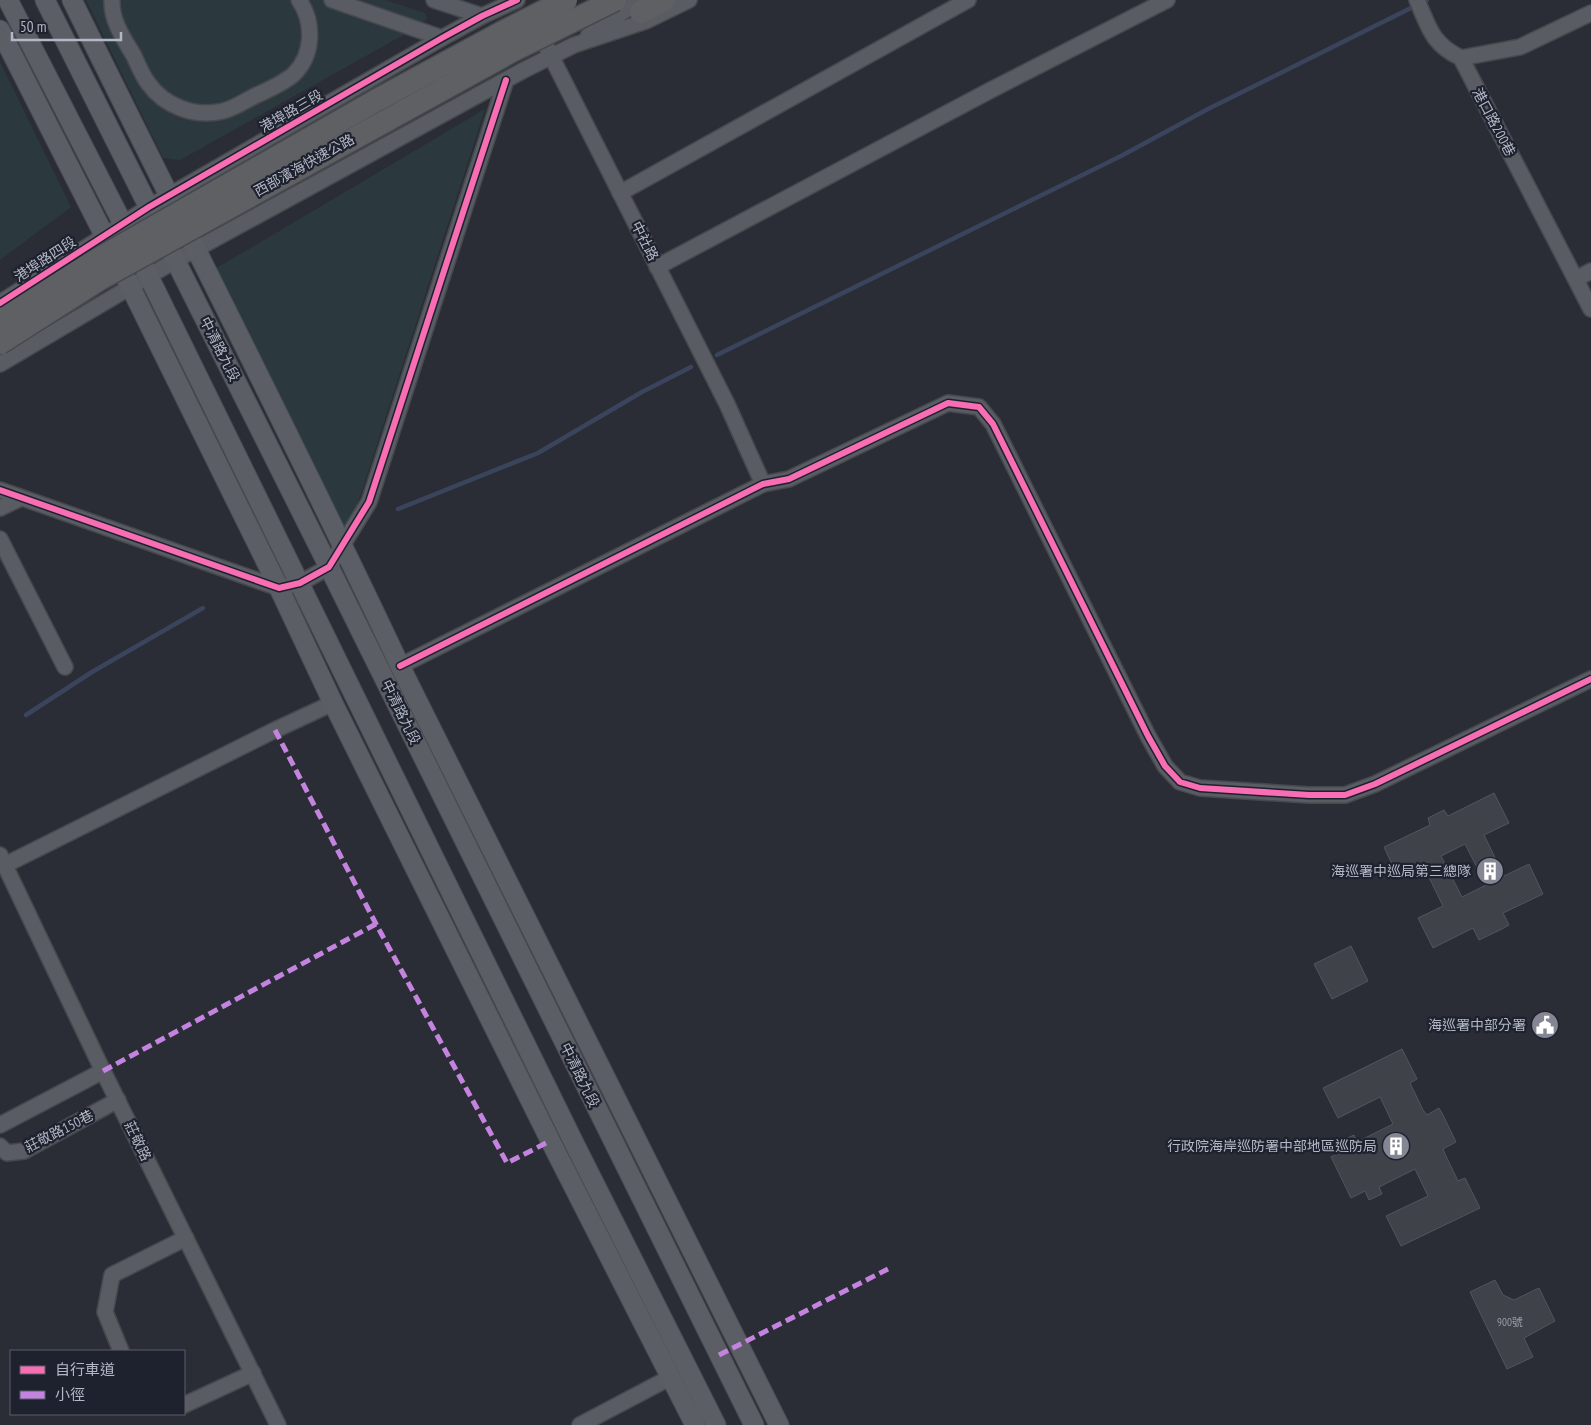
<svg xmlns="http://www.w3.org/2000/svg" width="1591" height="1425" viewBox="0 0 1591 1425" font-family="'PT Sans Narrow','Noto Sans TC',sans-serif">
<rect width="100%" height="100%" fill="#2a2d35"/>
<!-- green -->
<g fill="#2b393e">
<polygon points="86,0 385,0 425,13 427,18 419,28 398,38 180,160 163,158"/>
<polygon points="0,62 71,207 0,260"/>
<polygon points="485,109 348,534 215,269"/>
</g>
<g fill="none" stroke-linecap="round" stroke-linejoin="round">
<!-- stream -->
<g stroke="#3b445d" stroke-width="4.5">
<polyline points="717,355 1121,156 1208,109 1427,0"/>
<polyline points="398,509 538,453 642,392 691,367"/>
<polyline points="26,715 92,672 203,608"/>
</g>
</g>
<!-- building -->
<g fill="#3f4249" stroke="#52555d" fill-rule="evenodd">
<path d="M1494 793 1509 823 1484 835 1504 876 1529 864 1543 894 1503 913 1509 925 1502 929 1479 940 1473 928 1433 948 1418 918 1443 906 1423 865 1398 877 1384 847 1430 825 1428 818 1444 810 1448 816ZM1465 844 1486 885 1462 897 1441 856Z"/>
<polygon points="1351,946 1368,981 1332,999 1314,964"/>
<polygon points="1402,1049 1417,1079 1410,1083 1423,1110 1427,1115 1439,1108 1443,1115 1456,1142 1443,1149 1445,1154 1458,1181 1465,1178 1480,1208 1401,1246 1386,1216 1428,1196 1415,1169 1379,1187 1382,1194 1369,1200 1365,1191 1351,1198 1331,1157 1345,1150 1341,1141 1354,1135 1357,1142 1393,1124 1380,1097 1338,1118 1323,1088"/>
<polygon points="1495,1280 1503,1295 1514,1300 1539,1288 1555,1321 1524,1338 1533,1357 1507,1369 1470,1292"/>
</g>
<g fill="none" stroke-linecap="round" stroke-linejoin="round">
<!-- minor casing -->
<g stroke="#46484e" stroke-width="18">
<g id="minor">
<path d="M112 0C111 21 124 39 134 56 138 65 142 75 148 83 164 106 195 118 223 111 235 108 246 100 257 95 270 89 284 83 294 74 314 54 314 22 299 0"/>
<polyline points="332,0 442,38"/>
<polyline points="434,0 482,16"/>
<path d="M1417 0C1429 28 1432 44 1461 58"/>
<polyline points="588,36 640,0"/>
<polyline points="547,48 727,404 763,484"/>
<polyline points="1461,58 1591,309"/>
<polyline points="1461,58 1520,47 1591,13"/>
<polyline points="620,193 968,0"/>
<polyline points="657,267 989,91 1167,0"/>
<polyline points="1576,279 1591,271"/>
<polyline points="0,303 149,207 442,38 482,16 517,0"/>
<polyline points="0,364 176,260 522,71 574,45 646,21 689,0"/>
<polyline points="0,490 279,588 300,583 329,567 369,502 506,80"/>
<polyline points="0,508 21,498"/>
<polyline points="0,539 65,667"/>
<polyline points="400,666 763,484 789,479 948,403 979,407 993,424 1148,736 1165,766 1180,782 1200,788 1309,795 1345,795 1375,784 1591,679"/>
<polyline points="0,855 103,1071 278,1425"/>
<polyline points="5,865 275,730 333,703"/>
<polyline points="0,1125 103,1071"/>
<polyline points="0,1146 7,1153 24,1151 118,1100"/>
<polyline points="121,1351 105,1312 112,1275 186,1238"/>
<polyline points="184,1405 253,1373"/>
<polyline points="580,1425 671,1377"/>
</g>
</g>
<!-- major casing -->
<g stroke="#484a52" stroke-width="21">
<g id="major">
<polyline points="8,0 123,224 574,1143 716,1425"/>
<polyline points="45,0 329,567 754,1425"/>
<path d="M72 0C181 222 295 442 400 666L779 1425"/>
<polyline points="0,30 130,286 279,588 333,703 555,1150 695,1425"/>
</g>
</g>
<!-- highway casing -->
<g stroke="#474951" stroke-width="25">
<polyline id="highway" points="641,12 664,0"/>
</g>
<!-- minor -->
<use href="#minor" stroke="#5a5c63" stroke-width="15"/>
<!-- major -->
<use href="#major" stroke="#5c5e65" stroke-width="19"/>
<!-- highway -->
<use href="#highway" stroke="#5e6064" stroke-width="22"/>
<!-- highway-bridge casing -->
<g stroke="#474951" stroke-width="25" stroke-linecap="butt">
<g id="highway-bridge">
<polyline points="0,321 98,259 377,100 503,32 566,0"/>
<polyline points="0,343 100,279 512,51 615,0"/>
</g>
</g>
<!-- highway-bridge -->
<use href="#highway-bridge" stroke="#5e6064" stroke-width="22"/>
<!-- quiet -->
<g stroke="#c483df" stroke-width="5" stroke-dasharray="10 5" stroke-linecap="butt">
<polyline points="275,730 376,924 507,1163 550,1141"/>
<polyline points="103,1071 376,924"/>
<polyline points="719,1355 888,1269"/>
</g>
<!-- cycleway casing -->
<g stroke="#1e222f" stroke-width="9">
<g id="cycleway">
<polyline points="0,303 149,207 442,38 482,16 517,0"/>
<polyline points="0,490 279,588 300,583 329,567 369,502 506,80"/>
<polyline points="400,666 763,484 789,479 948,403 979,407 993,424 1148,736 1165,766 1180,782 1200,788 1309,795 1345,795 1375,784 1591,679"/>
</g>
</g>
<!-- cycleway -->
<use href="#cycleway" stroke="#f96db3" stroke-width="6"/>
</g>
<!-- icons -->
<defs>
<g id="building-disc" transform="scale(1.4375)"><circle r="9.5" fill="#848793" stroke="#1e222f"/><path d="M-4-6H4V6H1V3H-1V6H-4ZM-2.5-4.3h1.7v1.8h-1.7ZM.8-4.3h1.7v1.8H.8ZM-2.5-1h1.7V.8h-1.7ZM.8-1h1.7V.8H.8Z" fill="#fff"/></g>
<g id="civic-disc" transform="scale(1.4375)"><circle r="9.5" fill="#848793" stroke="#1e222f"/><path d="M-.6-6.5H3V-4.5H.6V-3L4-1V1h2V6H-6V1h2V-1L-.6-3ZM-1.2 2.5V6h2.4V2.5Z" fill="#fff"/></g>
</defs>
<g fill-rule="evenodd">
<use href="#building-disc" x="1490" y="871"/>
<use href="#civic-disc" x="1545" y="1025"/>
<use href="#building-disc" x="1396" y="1146"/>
</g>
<g text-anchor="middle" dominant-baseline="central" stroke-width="4.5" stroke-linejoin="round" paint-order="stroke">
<!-- number labels -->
<g font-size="11" fill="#979aa7">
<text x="1510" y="1322">900號</text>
</g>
<!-- street labels -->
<g font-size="14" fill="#b4b8c6" stroke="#1e222f">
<text transform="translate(291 111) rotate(-30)">港埠路三段</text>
<text transform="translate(1494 122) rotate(62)">港口路200巷</text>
<text transform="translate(304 165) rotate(-29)">西部濱海快速公路</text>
<text transform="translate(645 241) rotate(63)">中社路</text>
<text transform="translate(45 259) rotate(-33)">港埠路四段</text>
<text transform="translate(220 349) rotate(63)">中清路九段</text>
<text transform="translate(401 712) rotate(64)">中清路九段</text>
<text transform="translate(580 1075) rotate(64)">中清路九段</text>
<text transform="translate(59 1131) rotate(-27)">莊敬路150巷</text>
<text transform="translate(138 1141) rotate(64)">莊敬路</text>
</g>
<!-- poi labels -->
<g font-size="14" fill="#b4b8c6" stroke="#1e222f" text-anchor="end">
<text x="1471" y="871">海巡署中巡局第三總隊</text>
<text x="1526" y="1025">海巡署中部分署</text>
<text x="1377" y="1146">行政院海岸巡防署中部地區巡防局</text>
</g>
</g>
<!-- legend -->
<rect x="10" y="1350" width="175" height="65" fill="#1e222f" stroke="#5a5e6b"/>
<rect x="20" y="1366" width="25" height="8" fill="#f96db3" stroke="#5a5e6b"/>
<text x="55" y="1375" font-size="15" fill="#b4b8c6">自行車道</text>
<rect x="20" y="1391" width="25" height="8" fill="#c483df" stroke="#5a5e6b"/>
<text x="55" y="1400" font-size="15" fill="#b4b8c6">小徑</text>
<!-- scale -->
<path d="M12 32v8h109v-8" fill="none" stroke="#b4b8c6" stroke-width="2.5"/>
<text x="20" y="32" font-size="15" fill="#b4b8c6" stroke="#1e222f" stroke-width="4" paint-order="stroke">50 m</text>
</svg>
